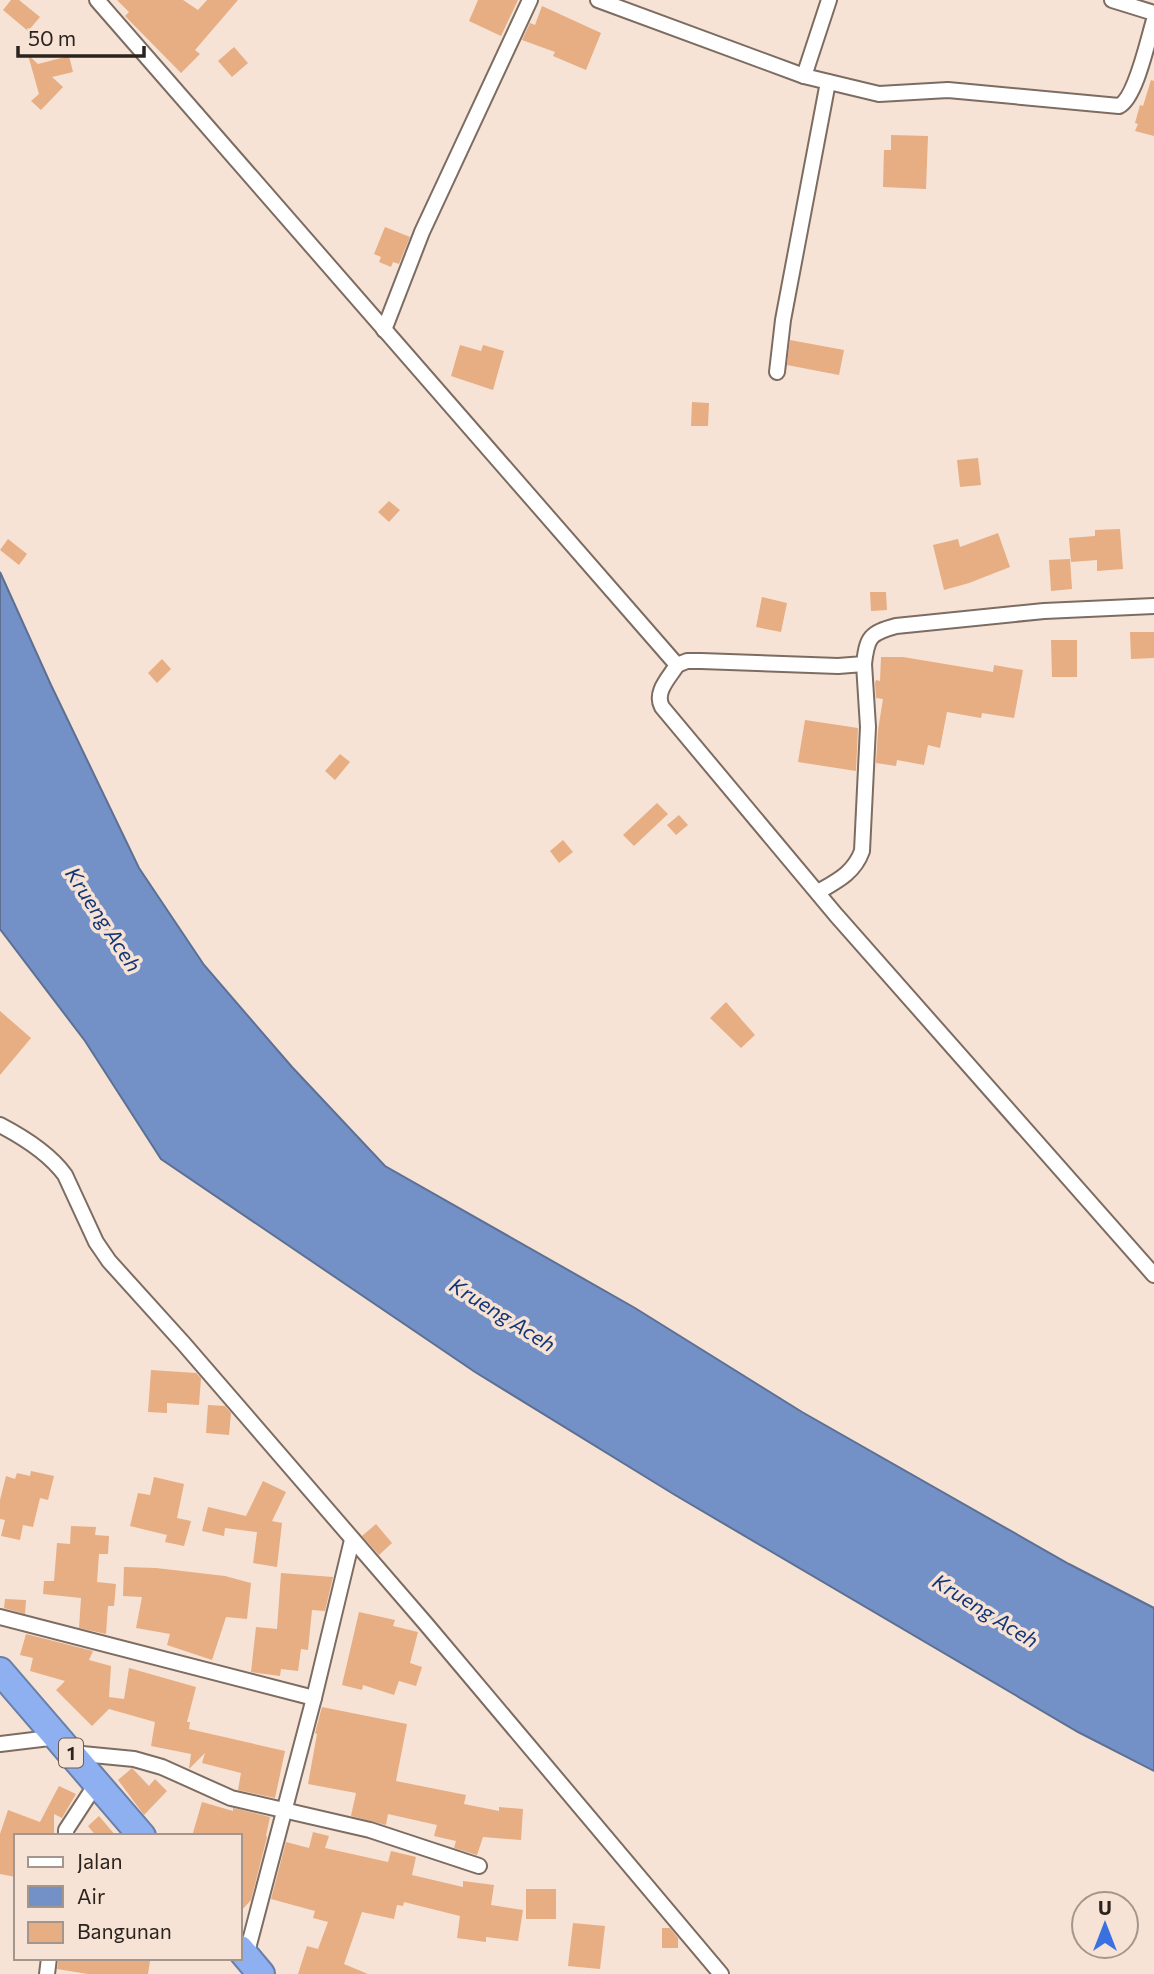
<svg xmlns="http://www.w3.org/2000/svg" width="1154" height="1974" viewBox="0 0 1154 1974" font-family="Commissioner,sans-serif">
<rect width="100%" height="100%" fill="#f6e3d5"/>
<!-- water -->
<polygon fill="#7391c7" stroke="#5d7094" stroke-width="2" points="0,572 51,685 139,868 204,965 292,1067 385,1166 635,1308 802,1412 1069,1564 1154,1608 1154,1771 1078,1732 675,1495 475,1372 161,1159 85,1041 0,929"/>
<!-- building -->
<g fill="#e7ad83">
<polygon points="11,0 19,0 40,17 28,31 3,10"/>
<polygon points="117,0 183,0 198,10 207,0 238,0 195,50 200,54 181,73 125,16 129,12"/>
<polygon points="478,0 518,0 501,36 469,21"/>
<polygon points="542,6 601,33 586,70 553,56 555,52 522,40 530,23 535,25"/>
<polygon points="234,47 248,63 232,77 218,61"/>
<polygon points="28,55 38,64 69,56 73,72 52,77 63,87 41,110 31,101 39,94"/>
<polygon points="1151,80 1154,81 1154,136 1135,131 1138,124 1135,123 1140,105 1143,106"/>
<polygon points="891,135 928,136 926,189 883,187 884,150 891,150"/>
<polygon points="385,227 410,237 399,264 393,262 391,267 379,262 381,257 374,254"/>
<polygon points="790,340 844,350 839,375 787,365"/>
<polygon points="460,345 481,351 483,345 504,351 493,390 451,376"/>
<polygon points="692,402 709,403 708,426 691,426"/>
<polygon points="978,458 981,485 960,487 957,460"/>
<polygon points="389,501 400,510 389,522 378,512"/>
<polygon points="1120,529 1123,569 1097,571 1097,560 1071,562 1069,538 1095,536 1095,530"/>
<polygon points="998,533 1010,567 969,583 944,590 933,545 958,539 960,547"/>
<polygon points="8,539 27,554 19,565 0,550"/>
<polygon points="1070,559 1072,589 1051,591 1049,560"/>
<polygon points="870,592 886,592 887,610 871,611"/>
<polygon points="762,597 787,603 781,632 756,627"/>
<polygon points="1130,632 1154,632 1154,658 1131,659"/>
<polygon points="1051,640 1077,640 1077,677 1052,677"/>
<polygon points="881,657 903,657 993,672 994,665 1023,670 1014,718 982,713 981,718 947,712 940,748 928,745 924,765 897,760 896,766 876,763 878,730 883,699 876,698 875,683 876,680 880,681"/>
<polygon points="162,659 171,669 157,683 148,673"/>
<polygon points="805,720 858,728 856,771 798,762"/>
<polygon points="340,754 350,762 335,780 325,771"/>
<polygon points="657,803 668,814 634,846 623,835"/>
<polygon points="679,815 688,825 676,835 667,825"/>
<polygon points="563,840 573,852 559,863 550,851"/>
<polygon points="726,1002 755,1035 741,1048 710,1018"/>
<polygon points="0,1011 31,1038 0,1075"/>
<polygon points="151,1370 196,1373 201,1378 199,1405 167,1403 167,1413 148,1412"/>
<polygon points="208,1405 225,1406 231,1413 229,1435 206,1433"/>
<polygon points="31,1471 54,1476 48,1500 40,1498 33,1527 23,1525 20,1540 1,1536 5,1520 0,1519 0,1500 6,1476 15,1479 17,1473 30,1476"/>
<polygon points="154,1477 184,1484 177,1518 191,1521 184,1546 165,1542 167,1535 130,1526 138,1493 150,1495"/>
<polygon points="263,1481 286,1492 272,1521 282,1523 277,1567 253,1563 257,1532 225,1528 224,1536 202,1531 208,1507 246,1516"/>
<polygon points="376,1524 392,1543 379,1555 362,1536"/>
<polygon points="71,1526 96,1527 95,1535 109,1536 108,1554 99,1554 97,1582 116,1584 114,1606 108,1606 106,1634 79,1628 81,1598 43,1594 44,1581 54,1581 57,1543 70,1544"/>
<polygon points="124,1567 156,1568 225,1576 251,1583 247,1619 226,1617 212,1660 167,1645 170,1634 136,1628 142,1597 123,1596"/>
<polygon points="281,1573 333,1577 325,1611 312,1610 308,1650 301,1649 298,1671 281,1669 280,1676 251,1672 256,1627 277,1629"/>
<polygon points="5,1599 26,1600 25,1614 4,1608"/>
<polygon points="359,1612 395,1620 393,1626 418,1632 410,1663 422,1667 416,1686 399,1681 394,1695 363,1685 362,1690 342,1685"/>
<polygon points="26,1634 93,1651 89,1660 111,1666 109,1697 124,1699 129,1668 196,1687 187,1722 190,1722 189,1729 285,1751 275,1798 238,1790 241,1773 202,1763 205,1753 189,1769 191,1754 151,1746 155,1722 109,1709 92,1726 56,1690 65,1681 30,1671 33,1658 20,1655"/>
<polygon points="322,1707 407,1724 396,1781 466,1795 464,1804 499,1811 499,1807 523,1809 521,1840 483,1837 477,1855 454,1848 456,1841 434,1836 437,1825 388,1814 386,1825 351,1816 356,1793 308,1784 317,1734 315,1733"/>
<polygon points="132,1768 149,1786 155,1779 167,1791 144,1815 118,1780"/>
<polygon points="59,1786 76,1794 62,1818 54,1814 54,1836 16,1836 16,1877 0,1874 0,1834 8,1810 40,1822"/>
<polygon points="202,1802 233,1811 233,1808 270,1817 266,1836 267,1837 251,1900 240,1912 240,1836 192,1836"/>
<polygon points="99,1816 116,1836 96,1836 88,1826"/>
<polygon points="313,1832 329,1836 325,1848 388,1862 391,1851 416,1857 412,1875 463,1887 463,1881 494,1885 491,1905 523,1910 518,1941 486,1937 486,1942 457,1938 460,1916 404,1902 403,1906 397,1905 394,1919 362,1912 344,1964 368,1974 298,1974 307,1946 318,1949 328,1922 313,1918 315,1911 271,1899 286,1842 309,1848"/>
<rect x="526" y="1889" width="30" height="30"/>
<polygon points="573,1923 605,1926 600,1969 568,1966"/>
<polygon points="662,1928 670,1928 678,1938 678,1948 662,1948"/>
<polygon points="59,1958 139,1958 150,1961 148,1974 88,1974 57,1969"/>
</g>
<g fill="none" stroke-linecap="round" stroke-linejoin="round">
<!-- street casing -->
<g stroke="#7d6c61" stroke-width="18">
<g id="street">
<path d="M97 0 677 665C669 678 654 692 662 707L836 915 1154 1275"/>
<path d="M598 0 804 76 879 94 948 90 1119 106C1136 98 1148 39 1154 20"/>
<polyline points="1112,0 1154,13"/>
<polyline points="804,76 829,0"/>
<polyline points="384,330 422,232 530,0"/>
<polyline points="777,372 783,320 828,82"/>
<path d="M677 665 687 661H701L838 666 864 664C867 637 870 633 896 626L1044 611 1154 606"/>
<path d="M818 892C837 881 854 873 862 851L868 727 864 664"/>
<path d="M0 1125C23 1137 49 1153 65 1175L96 1242 109 1261 184 1344 426 1624 721 1974"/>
<polyline points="0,1617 314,1698"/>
<polyline points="0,1744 58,1737"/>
<polyline points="72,1753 134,1759 162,1767 231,1798 370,1830 479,1866"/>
<polyline points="66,1836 66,1830 96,1784"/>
<polyline points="246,1956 314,1698 352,1540"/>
<polyline points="47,1974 49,1958"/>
</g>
</g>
<!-- highway casing -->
<g stroke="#6b7fa6" stroke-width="30">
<g id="highway">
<polyline points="0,1671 142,1836"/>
<polyline points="240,1949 261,1974"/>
</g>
</g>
<!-- street -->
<use href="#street" stroke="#fff" stroke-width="14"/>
<!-- highway -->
<use href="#highway" stroke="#8eb0f0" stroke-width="26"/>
</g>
<g text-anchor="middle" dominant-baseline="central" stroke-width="7" stroke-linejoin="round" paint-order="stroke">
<!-- shield labels -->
<rect fill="#f6e3d5" stroke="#675d55" stroke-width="2" x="59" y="1738.5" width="24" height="29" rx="5"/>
<g font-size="18" font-weight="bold" fill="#2a231e">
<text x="71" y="1753">1</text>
</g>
<!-- water labels -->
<g font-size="21" font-style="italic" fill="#153677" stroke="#f6e3d5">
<text transform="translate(104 919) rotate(57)">Krueng Aceh</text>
<text transform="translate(503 1314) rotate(32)">Krueng Aceh</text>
<text transform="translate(986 1610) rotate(32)">Krueng Aceh</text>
</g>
</g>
<!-- legend -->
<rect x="14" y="1834" width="228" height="126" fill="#f6e3d5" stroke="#a4968c" stroke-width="2"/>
<rect x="28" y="1857" width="35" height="10" fill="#ffffff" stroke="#a4968c" stroke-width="2"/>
<text x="77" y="1869" font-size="21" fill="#2a231e">Jalan</text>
<rect x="28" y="1886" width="35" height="21" fill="#7391c7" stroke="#a4968c" stroke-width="2"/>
<text x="77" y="1904" font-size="21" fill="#2a231e">Air</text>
<rect x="28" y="1922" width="35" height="21" fill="#e7ad83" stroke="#a4968c" stroke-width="2"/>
<text x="77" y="1939" font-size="21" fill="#2a231e">Bangunan</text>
<!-- north arrow -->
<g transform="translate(1105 1925)"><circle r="33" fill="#f6e3d5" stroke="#a4968c" stroke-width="2"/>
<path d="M0-5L12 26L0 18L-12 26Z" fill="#3a71e1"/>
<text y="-10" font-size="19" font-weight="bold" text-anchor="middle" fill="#2a231e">U</text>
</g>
<!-- scale -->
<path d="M18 46v10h126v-10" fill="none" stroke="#2a231e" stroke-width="3.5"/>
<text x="28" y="46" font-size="21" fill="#2a231e" stroke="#f6e3d5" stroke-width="5" paint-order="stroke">50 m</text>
</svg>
